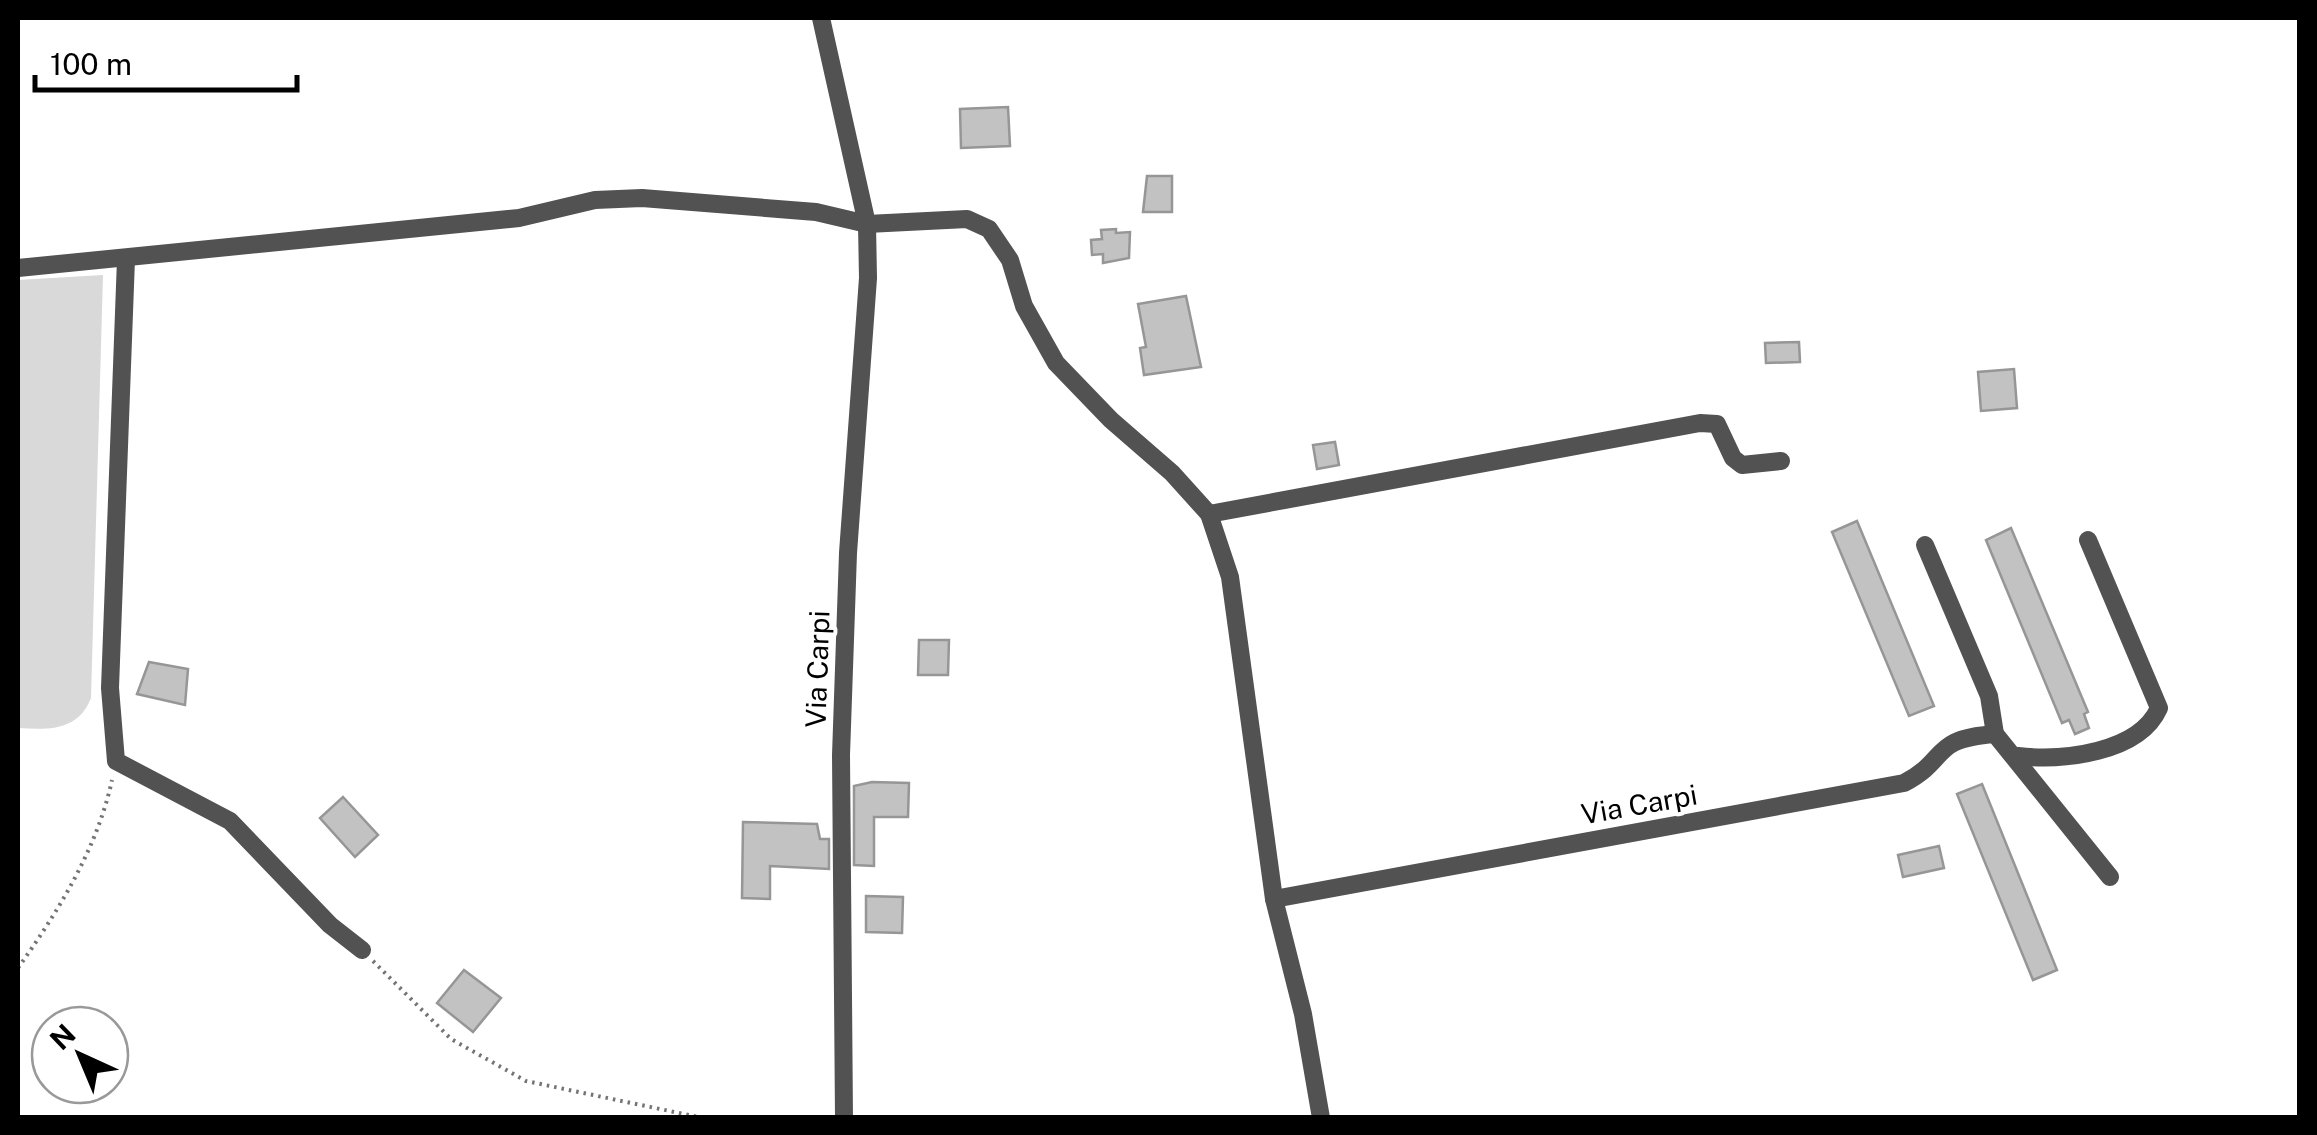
<svg xmlns="http://www.w3.org/2000/svg" width="2317" height="1135" viewBox="0 0 2317 1135" font-family="'Public Sans',sans-serif">
<rect width="100%" height="100%" fill="#fff"/>
<!-- green -->
<path fill="#d9d9d9" d="M103 275 91 698C78 731 49 730 18 728V280Z"/>
<!-- building -->
<g fill="#c2c2c2" stroke="#969696" stroke-width="2.5">
<polygon points="1008,107 1010,146 961,148 960,109"/>
<polygon points="1147,176 1172,176 1172,212 1143,212"/>
<polygon points="1116,229 1116,233 1130,232 1129,258 1103,263 1103,254 1092,255 1091,240 1102,239 1101,230"/>
<polygon points="1186,296 1201,367 1144,375 1140,348 1146,347 1138,304"/>
<polygon points="1799,342 1800,362 1766,363 1765,343"/>
<polygon points="2014,369 2017,408 1981,411 1978,372"/>
<polygon points="1335,442 1339,465 1317,469 1313,445"/>
<polygon points="1857,521 1934,706 1909,716 1832,532"/>
<polygon points="2011,528 2088,712 2084,714 2089,728 2075,734 2069,720 2062,723 1986,540"/>
<polygon points="919,640 949,640 948,675 918,675"/>
<polygon points="149,662 188,669 185,705 137,694"/>
<polygon points="872,782 909,783 908,817 874,817 874,866 854,865 854,786"/>
<polygon points="1982,784 2057,970 2033,980 1957,794"/>
<polygon points="343,797 378,835 355,857 320,818"/>
<polygon points="743,822 817,824 820,839 829,839 829,869 770,866 770,899 742,898"/>
<polygon points="1939,846 1944,868 1903,877 1898,855"/>
<polygon points="866,896 903,897 902,933 866,932"/>
<polygon points="464,970 501,998 473,1032 437,1003"/>
</g>
<g fill="none" stroke-linecap="round" stroke-linejoin="round">
<!-- path -->
<g stroke="#747474" stroke-width="4" stroke-dasharray="2.5 5" stroke-linecap="butt">
<polyline points="373,961 451,1039 526,1081 703,1118"/>
<path d="M18 968C59 910 97 849 112 780"/>
</g>
<!-- minor -->
<g stroke="#525252" stroke-width="18">
<polyline points="821,18 867,224 868,278 848,553 841,755 844,1118"/>
<polyline points="126,259 110,688 116,761 230,821 330,925 362,950"/>
<polyline points="18,268 519,218 595,200 642,198 816,212 867,224 967,219 989,229 1010,260 1024,306 1056,363 1111,420 1172,473 1209,514 1230,577 1274,899 1303,1014 1321,1118"/>
<polyline points="1209,514 1700,423 1717,424 1733,458 1742,465 1781,461"/>
<polyline points="1925,545 1989,696 1995,734"/>
<path d="M2018 756C2063 761 2139 753 2159 708L2088 540"/>
<path d="M1274 899 1904 783C1950 759 1929 739 1995 734L2110 877"/>
</g>
</g>
<g text-anchor="middle" dominant-baseline="central" stroke-width="8" stroke-linejoin="round" paint-order="stroke">
<!-- street labels -->
<g font-size="28" fill="#000" stroke="#fff">
<text transform="translate(817 669) rotate(-88)">Via Carpi</text>
<text transform="translate(1639 804) rotate(-10)">Via Carpi</text>
</g>
</g>
<!-- border -->
<rect width="2317" height="1135" fill="none" stroke="#000000" stroke-width="40"/>
<!-- north arrow -->
<g transform="translate(80 1055) rotate(316)"><circle r="48" fill="#ffffff" stroke="#999999" stroke-width="2.5"/>
<path d="M0-8L18 38L0 25L-18 38Z" fill="#000000"/>
<text y="-15" font-size="28" font-weight="bold" text-anchor="middle" fill="#000000">N</text>
</g>
<!-- scale -->
<path d="M35 75v15h262v-15" fill="none" stroke="#000000" stroke-width="5"/>
<text x="50" y="75" font-size="30" fill="#000000" stroke="#ffffff" stroke-width="8" paint-order="stroke">100 m</text>
</svg>
